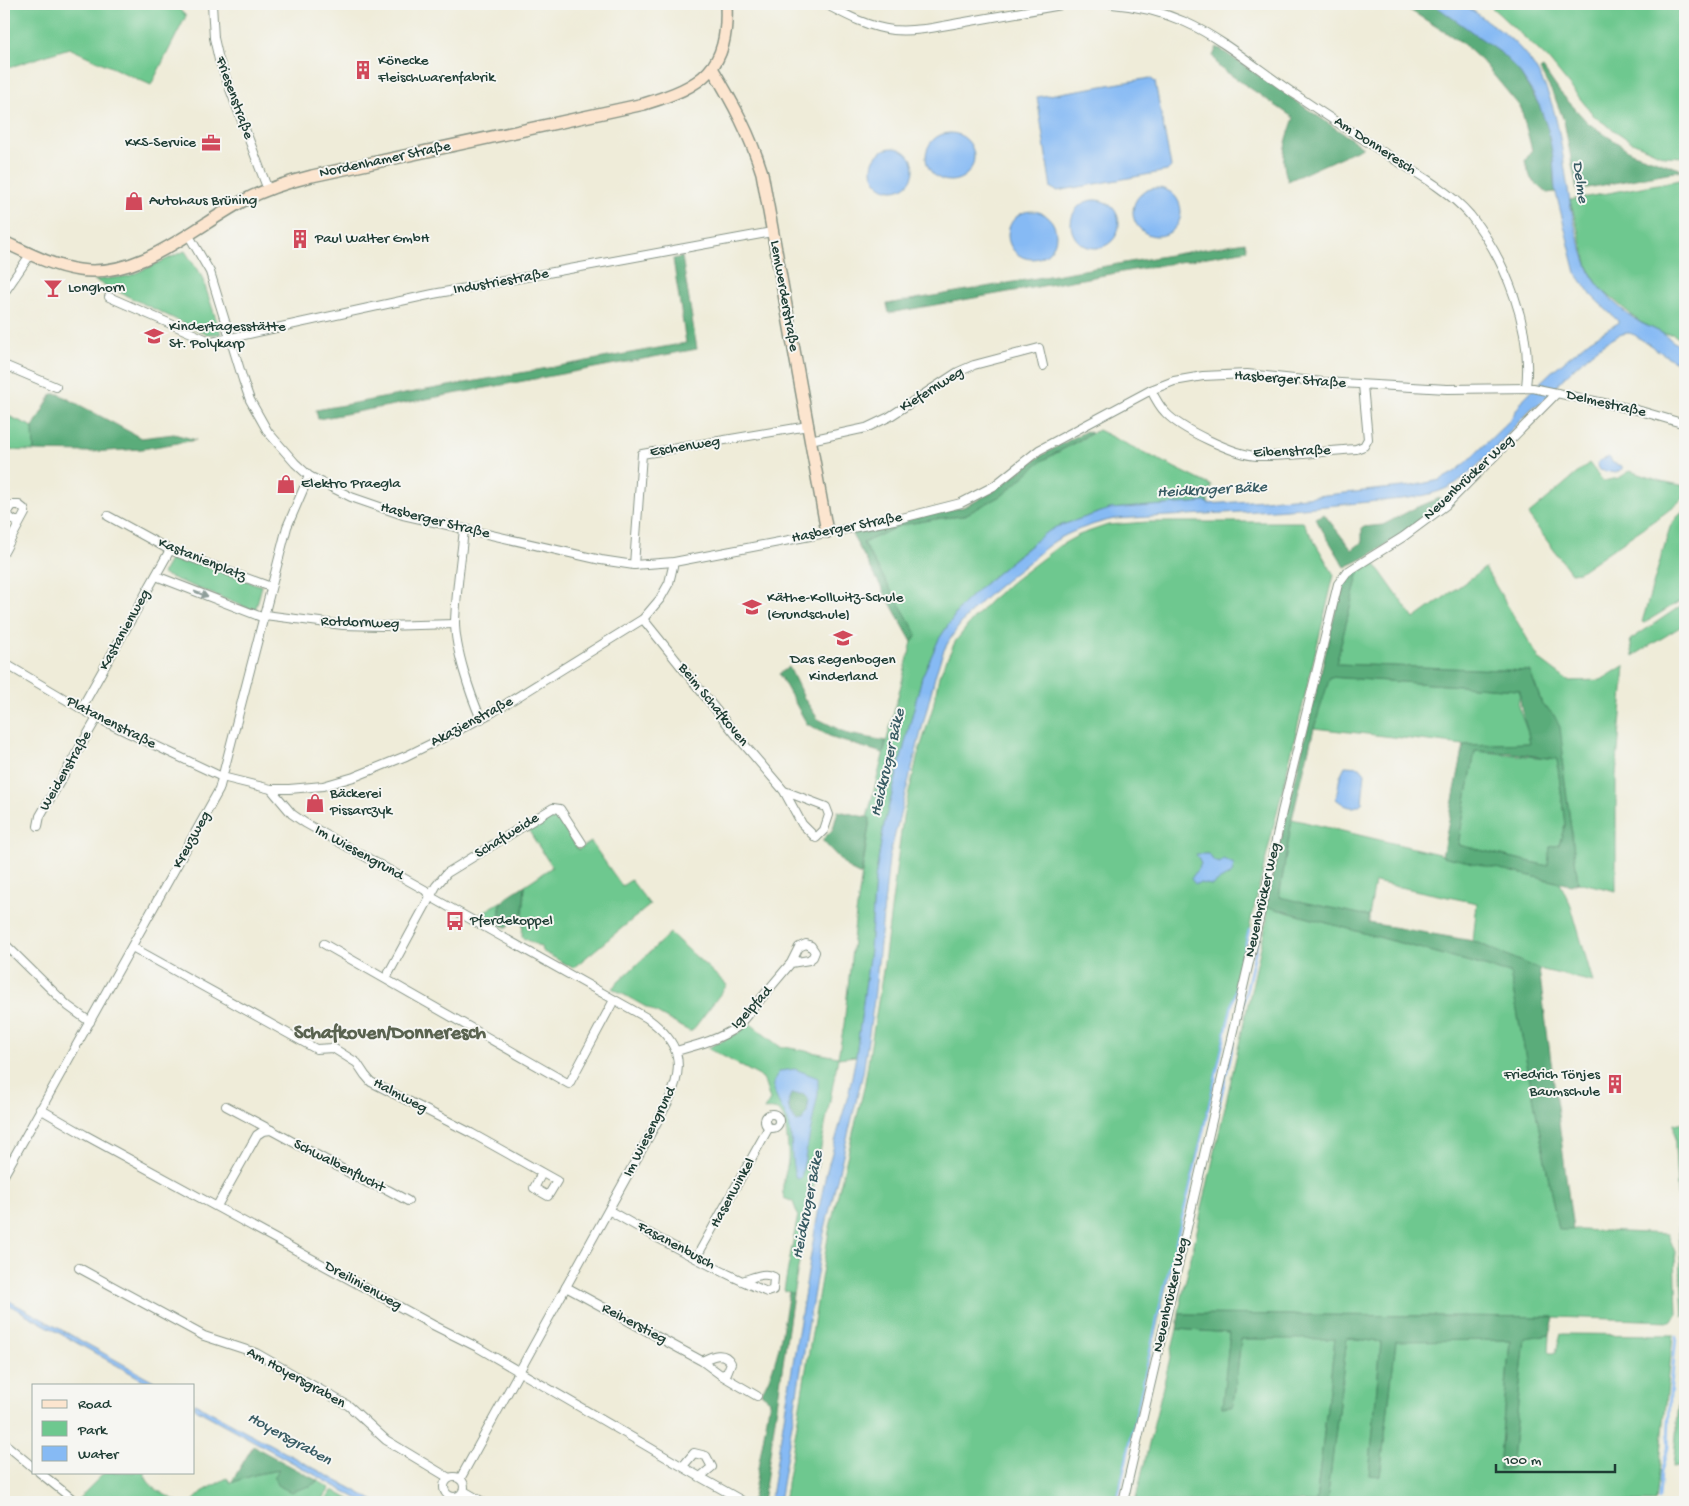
<svg xmlns="http://www.w3.org/2000/svg" width="1689" height="1506" viewBox="0 0 1689 1506" font-family="'Gochi Hand',sans-serif">
<rect width="100%" height="100%" fill="#f6f6f2"/>
<filter id="ink" filterUnits="userSpaceOnUse"><feTurbulence type="fractalNoise" baseFrequency=".02" numOctaves="2"/><feDisplacementMap in="SourceGraphic" scale="10" xChannelSelector="R" yChannelSelector="G"/><feConvolveMatrix kernelMatrix="1 2 1 2 8 2 1 2 1" color-interpolation-filters="sRGB"/></filter>
<filter id="wash" filterUnits="userSpaceOnUse"><feTurbulence type="fractalNoise" baseFrequency=".0096" numOctaves="4" result="noise"/><feDisplacementMap in="SourceGraphic" scale="20" xChannelSelector="R" yChannelSelector="G"/><feGaussianBlur stdDeviation="1.12" result="paint"/><feColorMatrix in="noise" values="0 0 0 0 0 0 0 0 0 0 0 0 0 0 0 0 0 1.4 0 .05"/><feComposite in="paint" operator="in"/></filter>
<g filter="url(#wash)">
<rect width="100%" height="100%" fill="#efecd9"/>
<!-- green -->
<g fill="#6ec88f" stroke="#468262" fill-rule="evenodd">
<polygon points="4,4 174,4 186,16 151,85 69,48 4,69"/>
<polygon points="1488,4 1685,4 1685,157 1664,156 1630,141 1595,117 1548,59"/>
<polygon points="1685,179 1685,343 1673,334 1664,334 1640,322 1601,289 1592,275 1587,263 1570,200"/>
<polygon points="185,251 202,277 221,334 206,334 94,280 129,276"/>
<polygon points="4,414 33,427 34,451 4,450"/>
<path d="M1098 430 1212 486 1210 491H1208V504L1205 502 1110 509 1056 527 1024 550 982 586 961 606 939 639 922 677 884 825 875 879 870 950 856 1056 838 1058 793 1294 784 1290 798 1215 793 1202 784 1198C780 1185 787 1173 788 1160 789 1151 786 1115 779 1111 774 1108 769 1109 764 1110L770 1100 763 1078 708 1048 740 1032 748 1022 779 1046 838 1057 844 1025 855 921 870 819 867 818 912 642 917 634 863 543 901 525 942 518 963 516 1004 494 1040 462Z"/>
<polygon points="1589,463 1603,481 1619,478 1630,471 1661,481 1685,486 1685,497 1665,513 1579,572 1571,573 1528,515"/>
<polygon points="1685,510 1685,598 1644,623 1642,622 1670,527 1677,517"/>
<path d="M1148 522H1303L1334 575 1255 904 1116 1502H784L829 1231 864 1088 883 971 903 817 918 755 933 707 939 676 955 642 969 624 989 602 1013 581 1059 546 1079 535 1108 525ZM1208 854 1214 861 1220 863 1212 885 1200 883 1192 879 1201 864 1197 855Z"/>
<polygon points="173,555 262,586 255,611 162,574"/>
<polygon points="1372,560 1414,619 1485,568 1540,660 1568,681 1601,680 1625,665 1616,776 1616,891 1578,882 1562,760 1563,753 1554,715 1542,704 1530,671 1336,664 1360,567"/>
<polygon points="1685,603 1685,624 1633,656 1630,640"/>
<polygon points="1329,677 1518,690 1520,692 1518,706 1528,733 1530,743 1464,745 1314,728"/>
<polygon points="1475,751 1557,759 1565,825 1559,845 1550,847 1548,866 1458,845"/>
<polygon points="549,815 557,817 578,850 591,842 622,886 631,880 650,905 573,968 542,951 541,947 522,937 525,885 552,867 527,828"/>
<polygon points="1292,819 1560,883 1571,906 1593,982 1539,969 1473,941 1477,903 1375,882 1369,916 1279,898"/>
<polygon points="502,901 500,907 500,924 503,927 480,914"/>
<polygon points="1265,906 1510,973 1558,1229 1668,1234 1675,1252 1677,1314 1671,1321 1554,1317 1179,1314 1180,1306 1267,920"/>
<polygon points="670,933 727,985 692,1031 689,1031 612,988"/>
<polygon points="1685,1122 1685,1316 1683,1317 1674,1124"/>
<polygon points="1177,1329 1230,1333 1222,1407 1233,1405 1241,1339 1335,1338 1316,1502 1135,1502"/>
<polygon points="1550,1334 1549,1352 1556,1352 1561,1334 1673,1335 1656,1502 1327,1502 1347,1338 1381,1342 1369,1475 1380,1476 1396,1340 1510,1340 1499,1469 1511,1468 1525,1338"/>
<polygon points="1685,1356 1685,1465 1673,1467 1682,1371"/>
<polygon points="280,1470 310,1486 318,1481 330,1488 321,1502 192,1502 202,1492 227,1478 231,1483 257,1474"/>
<path d="M105 1472H144C147 1488 165 1494 178 1502H84L79 1498Z"/>
<polygon points="333,1490 354,1502 324,1502"/>
</g>
<!-- forest -->
<g fill="#5aac7a" stroke="#3c7457" fill-rule="evenodd">
<polygon points="1400,4 1433,4 1500,52 1518,70 1540,107 1548,130 1553,157 1554,185 1556,192 1547,193 1531,179 1525,161 1532,150 1521,108 1482,61 1461,42"/>
<path d="M1217 47 1363 147 1288 181C1279 157 1286 141 1294 118L1219 67 1213 56Z"/>
<polygon points="1543,68 1559,91 1588,123 1631,152 1683,170 1577,190 1564,121 1555,98 1540,70"/>
<polygon points="1245,242 1247,250 889,313 887,304"/>
<polygon points="682,257 697,349 318,419 316,410 686,343 673,259"/>
<polygon points="52,394 59,394 141,438 174,434 196,440 142,449 90,452 34,451 33,427"/>
<path d="M1086 431 1091 433 1040 462 1004 494 963 516 942 518 901 525 863 543 917 634 912 642 851 533 963 507C992 495 1013 475 1038 458 1053 448 1070 440 1086 431Z"/>
<path d="M1440 498 1443 502C1413 525 1382 552 1345 567L1315 518 1324 514 1352 550 1362 542V527L1383 525 1413 509Z"/>
<path d="M1360 567 1336 664 1530 671 1542 704 1554 715 1560 727 1563 753 1562 760 1578 882 1571 885 1442 856 1464 745 1530 743C1527 724 1519 711 1520 691L1518 690 1330 677 1314 728 1292 819 1279 897 1369 916V923L1473 941 1539 969 1573 1230H1558L1510 973 1265 906 1339 596 1348 576ZM1475 751 1512 753 1557 759 1565 825 1559 845 1550 847 1548 866 1458 845Z"/>
<polygon points="789,667 804,698 818,719 848,734 886,741 883,753 835,739 807,724 779,674"/>
<polygon points="838,811 870,818 861,875 849,869 822,840 833,829"/>
<path d="M525 885 523 914 511 923 507 928 500 924C499 897 503 900 525 885Z"/>
<path d="M791 1094H803L809 1100 807 1113 802 1121 796 1123C790 1112 785 1105 791 1094Z"/>
<path d="M789 1292 793 1294 763 1502H750L753 1497 770 1400 761 1393C780 1362 782 1328 789 1292Z"/>
<polygon points="1179,1314 1554,1317 1550,1334 1525,1338 1511,1468 1499,1470 1510,1340 1396,1341 1380,1476 1369,1475 1381,1342 1347,1338 1327,1502 1316,1502 1335,1339 1241,1339 1233,1406 1222,1407 1230,1333 1177,1329"/>
<polygon points="253,1446 318,1481 310,1486 291,1492 277,1485 274,1477 279,1470 257,1474 231,1483"/>
</g>
<!-- water -->
<g fill="#86baf4" stroke="#527c94" fill-rule="evenodd">
<path d="M1433 4C1441 4 1451 2 1459 4 1468 5 1486 21 1494 26 1573 80 1555 162 1579 240 1583 252 1586 265 1592 276 1602 293 1624 313 1641 323 1649 327 1657 330 1665 335 1672 340 1678 346 1685 351V368L1636 336C1636 335 1629 333 1629 333 1611 332 1571 370 1559 383 1554 389 1549 395 1544 400 1540 404 1535 405 1531 409 1507 433 1485 463 1456 483 1431 499 1396 499 1368 502 1283 511 1199 514 1114 519 1096 523 1077 529 1060 538 1047 545 1035 557 1024 566 994 589 963 614 945 648 941 656 939 665 936 673L889 858 874 1000 863 1073 823 1237 779 1502H770L816 1224 826 1174 849 1092 856 1056 870 950 875 879 884 825 922 677 939 639 961 606 982 586 1044 534 1056 527 1110 509 1206 502 1208 504 1307 497 1412 486 1440 480 1453 473 1466 463 1510 420 1524 398 1551 372 1590 340 1618 323V321L1592 296 1576 273 1555 189 1553 157 1548 130 1540 107 1534 95 1518 70 1500 52Z"/>
<polygon points="1150,78 1155,82 1171,167 1167,171 1057,191 1051,188 1037,97"/>
<circle cx="950" cy="157" r="24"/>
<circle cx="893" cy="169" r="21"/>
<circle cx="1157" cy="212" r="24"/>
<circle cx="1095" cy="224" r="24"/>
<circle cx="1032" cy="235" r="24"/>
<polygon points="1609,457 1613,463 1622,466 1622,469 1616,473 1599,470 1597,466 1599,461"/>
<path d="M1345 766 1360 767 1365 773 1362 803C1352 811 1345 806 1336 799L1340 776Z"/>
<polygon points="1196,854 1208,854 1214,861 1220,863 1223,859 1234,864 1232,873 1212,885 1200,883 1195,884 1191,879 1201,864"/>
<path d="M795 1069 818 1078V1094L801 1178 796 1179C789 1160 794 1139 788 1121 784 1110 776 1101 774 1089 773 1082 776 1076 780 1071ZM791 1094H803L809 1100 807 1113 802 1121 796 1122C790 1112 785 1105 791 1094Z"/>
<polygon points="4,1298 161,1385 152,1385 4,1302"/>
<polygon points="194,1403 376,1502 364,1502 194,1408"/>
</g>
<g fill="none" stroke-linecap="round" stroke-linejoin="round">
<!-- stream -->
<g stroke="#86baf4" stroke-width="2.5">
<polyline points="1240,1018 1261,927"/>
<polyline points="1202,1178 1237,1028"/>
<polyline points="1659,1499 1661,1472 1668,1448 1670,1396 1676,1337"/>
<polyline points="1117,1502 1162,1297 1194,1171 1249,930"/>
</g>
</g>
</g>
<g filter="url(#ink)">
<g fill="none" stroke-linecap="round" stroke-linejoin="round">
<!-- street casing -->
<g stroke="#879486" stroke-width="10">
<g id="street">
<polyline points="212,4 214,38 219,60 268,190"/>
<path d="M825 4C846 15 868 27 893 30 917 32 941 26 965 22 999 16 1033 10 1067 4"/>
<path d="M1112 4C1137 6 1162 12 1185 22 1225 40 1262 73 1299 97 1331 119 1364 140 1397 161 1422 176 1451 193 1470 215 1506 260 1533 329 1526 387"/>
<polyline points="188,234 210,272 243,380 250,400 268,432 295,463 309,476 351,497 403,515 601,560 634,565 674,562 894,520 961,503 994,486 1039,450 1151,390 1174,381 1203,376 1247,374 1323,382 1447,389 1533,388 1637,410 1685,424"/>
<polyline points="4,293 30,255"/>
<polyline points="109,297 212,342 433,294 772,232"/>
<polyline points="4,365 56,387"/>
<path d="M1151 390C1155 398 1159 406 1165 412 1180 429 1235 455 1257 456 1290 457 1323 451 1356 449L1364 446 1368 439 1363 385"/>
<polyline points="810,440 866,428 889,417 958,372 974,365 1039,348 1043,366"/>
<polyline points="108,516 170,550 271,587"/>
<path d="M464 529C461 560 456 591 455 622 455 649 470 694 481 719"/>
<polyline points="4,552 25,513 24,509 19,505 13,505 8,511 9,517 15,521 20,521"/>
<polyline points="634,565 642,454 808,426"/>
<polyline points="156,576 264,618"/>
<polyline points="265,615 343,625 382,626 455,624"/>
<polyline points="643,619 737,736 784,791 826,807 829,815 824,830 816,838 802,824 784,791"/>
<polyline points="4,663 97,718 222,777 271,789 289,789 323,786 354,777 406,756 451,734 493,712 643,619 660,599 669,583 674,562"/>
<polyline points="81,709 170,550"/>
<path d="M271 789 292 814 305 823 425 890 431 897 647 1018C680 1042 686 1064 668 1102L460 1479"/>
<polyline points="38,826 40,816 97,718"/>
<polyline points="4,943 68,1006 90,1022"/>
<polyline points="324,944 569,1084 614,1000"/>
<polyline points="132,947 316,1049 333,1048 357,1063 365,1075 371,1082 471,1133 557,1181 548,1196 534,1188 542,1173"/>
<polyline points="386,978 436,886 447,873 553,808 560,809 582,843"/>
<path d="M676 1051C698 1045 718 1040 737 1027L791 963 809 960 813 957 815 952 811 946 806 944 799 947 791 963"/>
<polyline points="226,1106 271,1130"/>
<polyline points="40,1109 85,1135 433,1325 477,1347 700,1477 712,1467 706,1456 694,1453 683,1466"/>
<circle cx="772" cy="1121" r="7"/>
<polyline points="4,1175 219,790 287,527 309,476"/>
<polyline points="217,1206 257,1135 263,1131 271,1130 368,1183 388,1190 408,1201"/>
<path d="M610 1211C660 1240 713 1269 767 1292L773 1290 774 1277C764 1271 753 1278 742 1281"/>
<polyline points="696,1258 769,1127"/>
<polyline points="79,1268 204,1336 256,1353 349,1406 386,1440 449,1478"/>
<path d="M566 1287 702 1361 721 1375 727 1373 731 1363C724 1350 712 1356 702 1361"/>
<polyline points="721,1375 757,1396"/>
<polyline points="4,1443 34,1468"/>
<polyline points="39,1472 76,1502"/>
<circle cx="454" cy="1487" r="10"/>
<polyline points="700,1477 741,1500"/>
<polyline points="464,1491 483,1502"/>
<polyline points="1123,1502 1263,902 1282,812 1338,584 1347,572 1403,537 1446,505 1557,393"/>
</g>
</g>
<!-- secondary casing -->
<g stroke="#879486" stroke-width="14">
<g id="secondary">
<path d="M712 68C733 103 750 134 762 173L827 532"/>
<path d="M4 242C28 253 52 266 79 270 138 279 192 229 241 202 263 190 288 182 312 176L644 104C703 86 729 70 726 4"/>
</g>
</g>
<!-- street -->
<use href="#street" stroke="#fff" stroke-width="8"/>
<!-- secondary -->
<use href="#secondary" stroke="#fce5cf" stroke-width="11"/>
</g>
<!-- one-way arrows -->
<defs><path id="oneway-solid" d="M-6-.8H1V-3.2L6.5 0L1 3.2V.8H-6Z" transform="scale(1.25)"/></defs>
<use fill="#8f9e9a" href="#oneway-solid" transform="translate(201 594) rotate(21)"/>
</g>
<!-- icons -->
<defs>
<g id="building-bare" transform="scale(1.5)"><path d="M-4-6H4V6H1V3H-1V6H-4ZM-2.5-4.3h1.7v1.8h-1.7ZM.8-4.3h1.7v1.8H.8ZM-2.5-1h1.7V.8h-1.7ZM.8-1h1.7V.8H.8Z" fill="#d1495b" stroke="#f6f6f2" stroke-width="2.5" paint-order="stroke"/></g>
<g id="office-bare" transform="scale(1.5)"><path d="M-6-3h4V-5.5h4V-3h4V5H-6ZM-1-4.5V-3h2v-1.5ZM-6 0V1H6V0Z" fill="#d1495b" stroke="#f6f6f2" stroke-width="2.5" paint-order="stroke"/></g>
<g id="shop-bare" transform="scale(1.5)"><path d="M-5-2.5h2.3a2.7 3.5 0 0 1 5.4 0H5L5.5 6h-11ZM-1.5-2.5h3a1.5 2.3 0 0 0-3 0Z" fill="#d1495b" stroke="#f6f6f2" stroke-width="2.5" paint-order="stroke"/></g>
<g id="bar-bare" transform="scale(1.5)"><path d="M-6-5H6L.8 .8V4.5H3.5V6h-7V4.5H-.8V.8Z" fill="#d1495b" stroke="#f6f6f2" stroke-width="2.5" paint-order="stroke"/></g>
<g id="school-bare" transform="scale(1.5)"><path d="M0-5L7-2L0 1L-7-2ZM-4 1L0 2.5L4 1V4Q0 6-4 4Z" fill="#d1495b" stroke="#f6f6f2" stroke-width="2.5" paint-order="stroke"/></g>
<g id="bus-bare" transform="scale(1.5)"><path d="M-5-6H5V4H4V6H2V4H-2V6H-4V4H-5ZM-3.5-4V0h7V-4ZM-3.5 1.2v1.5H-2V1.2ZM2 1.2v1.5H3.5V1.2Z" fill="#d1495b" stroke="#f6f6f2" stroke-width="2.5" paint-order="stroke"/></g>
</defs>
<g fill-rule="evenodd">
<use href="#building-bare" x="363" y="70"/>
<use href="#office-bare" x="211" y="143"/>
<use href="#shop-bare" x="134" y="201"/>
<use href="#building-bare" x="300" y="239"/>
<use href="#bar-bare" x="53" y="288"/>
<use href="#school-bare" x="154" y="336"/>
<use href="#shop-bare" x="286" y="484"/>
<use href="#school-bare" x="752" y="607"/>
<use href="#school-bare" x="843" y="638"/>
<use href="#shop-bare" x="315" y="803"/>
<use href="#bus-bare" x="455" y="921"/>
<use href="#building-bare" x="1615" y="1084"/>
</g>
<g text-anchor="middle" dominant-baseline="central" stroke-width="4" stroke-linejoin="round" paint-order="stroke">
<!-- poi labels -->
<g font-size="15" fill="#1f3d34" stroke="#f6f6f2" text-anchor="start">
<text x="378" y="61">Könecke<tspan x="378" dy="17">Fleischwarenfabrik</tspan></text>
<text x="196" y="143" text-anchor="end">KKS-Service</text>
<text x="149" y="201">Autohaus Brüning</text>
<text x="315" y="239">Paul Walter GmbH</text>
<text x="68" y="288">Longhorn</text>
<text x="169" y="327">Kindertagesstätte<tspan x="169" dy="17">St. Polykarp</tspan></text>
<text x="301" y="484">Elektro Praegla</text>
<text x="767" y="598">Käthe-Kollwitz-Schule<tspan x="767" dy="17">(Grundschule)</tspan></text>
<text x="843" y="660" text-anchor="middle">Das Regenbogen<tspan x="843" dy="17">Kinderland</tspan></text>
<text x="330" y="794">Bäckerei<tspan x="330" dy="17">Pissarczyk</tspan></text>
<text x="470" y="921">Pferdekoppel</text>
<text x="1600" y="1075" text-anchor="end">Friedrich Tönjes<tspan x="1600" dy="17">Baumschule</tspan></text>
</g>
<!-- street labels -->
<g font-size="15" fill="#1f3d34" stroke="#f6f6f2">
<text transform="translate(234 98) rotate(70)">Friesenstraße</text>
<text transform="translate(1375 146) rotate(33)">Am Donneresch</text>
<text transform="translate(385 160) rotate(-12)">Nordenhamer Straße</text>
<text transform="translate(501 282) rotate(-10)">Industriestraße</text>
<text transform="translate(784 296) rotate(80)">Lemwerderstraße</text>
<text transform="translate(1290 380) rotate(4)">Hasberger Straße</text>
<text transform="translate(932 390) rotate(-32)">Kiefernweg</text>
<text transform="translate(1606 404) rotate(13)">Delmestraße</text>
<text transform="translate(685 447) rotate(-9)">Eschenweg</text>
<text transform="translate(1292 452) rotate(-2)">Eibenstraße</text>
<text transform="translate(1469 478) rotate(-43)">Neuenbrücker Weg</text>
<text transform="translate(435 521) rotate(14)">Hasberger Straße</text>
<text transform="translate(847 528) rotate(-11)">Hasberger Straße</text>
<text transform="translate(202 560) rotate(22)">Kastanienplatz</text>
<text transform="translate(360 623) rotate(2)">Rotdornweg</text>
<text transform="translate(125 630) rotate(-61)">Kastanienweg</text>
<text transform="translate(713 705) rotate(51)">Beim Schafkoven</text>
<text transform="translate(472 722) rotate(-28)">Akazienstraße</text>
<text transform="translate(111 723) rotate(27)">Platanenstraße</text>
<text transform="translate(66 771) rotate(-60)">Weidenstraße</text>
<text transform="translate(507 836) rotate(-32)">Schafweide</text>
<text transform="translate(192 840) rotate(-61)">Kreuzweg</text>
<text transform="translate(359 853) rotate(29)">Im Wiesengrund</text>
<text transform="translate(1263 900) rotate(-77)">Neuenbrücker Weg</text>
<text transform="translate(752 1008) rotate(-47)">Igelpfad</text>
<text transform="translate(400 1096) rotate(28)">Halmweg</text>
<text transform="translate(650 1132) rotate(-63)">Im Wiesengrund</text>
<text transform="translate(339 1166) rotate(27)">Schwalbenflucht</text>
<text transform="translate(733 1193) rotate(-61)">Hasenwinkel</text>
<text transform="translate(676 1246) rotate(28)">Fasanenbusch</text>
<text transform="translate(363 1286) rotate(29)">Dreilinienweg</text>
<text transform="translate(1171 1295) rotate(-77)">Neuenbrücker Weg</text>
<text transform="translate(634 1324) rotate(28)">Reiherstieg</text>
<text transform="translate(296 1378) rotate(29)">Am Hoyersgraben</text>
</g>
<!-- water labels -->
<g font-size="16" font-style="italic" fill="#395c64" stroke="#f6f6f2">
<text transform="translate(1579 182) rotate(82)">Delme</text>
<text transform="translate(1212 491) rotate(-3)">Heidkruger Bäke</text>
<text transform="translate(889 763) rotate(-77)">Heidkruger Bäke</text>
<text transform="translate(809 1205) rotate(-79)">Heidkruger Bäke</text>
<text transform="translate(289 1440) rotate(29)">Hoyersgraben</text>
</g>
<!-- district labels -->
<g font-size="20" font-weight="bold" fill="#5a6350" stroke="#f6f6f2">
<text x="390" y="1034">Schafkoven/Donneresch</text>
</g>
</g>
<!-- margin -->
<rect width="1689" height="1506" fill="none" stroke="#f6f6f2" stroke-width="20"/>
<!-- legend -->
<rect x="32" y="1384" width="162" height="90" fill="#f6f6f2" stroke="#a0aca6"/>
<rect x="42" y="1400" width="25" height="8" fill="#fce5cf" stroke="#a0aca6"/>
<text x="78" y="1408" font-size="15" fill="#1f3d34">Road</text>
<rect x="42" y="1421" width="25" height="15" fill="#6ec88f" stroke="#a0aca6"/>
<text x="78" y="1434" font-size="15" fill="#1f3d34">Park</text>
<rect x="42" y="1446" width="25" height="15" fill="#86baf4" stroke="#a0aca6"/>
<text x="78" y="1458" font-size="15" fill="#1f3d34">Water</text>
<!-- scale -->
<path d="M1496 1464v8h119v-8" fill="none" stroke="#1f3d34" stroke-width="2.5"/>
<text x="1504" y="1464" font-size="15" fill="#1f3d34" stroke="#f6f6f2" stroke-width="4" paint-order="stroke">100 m</text>
</svg>
